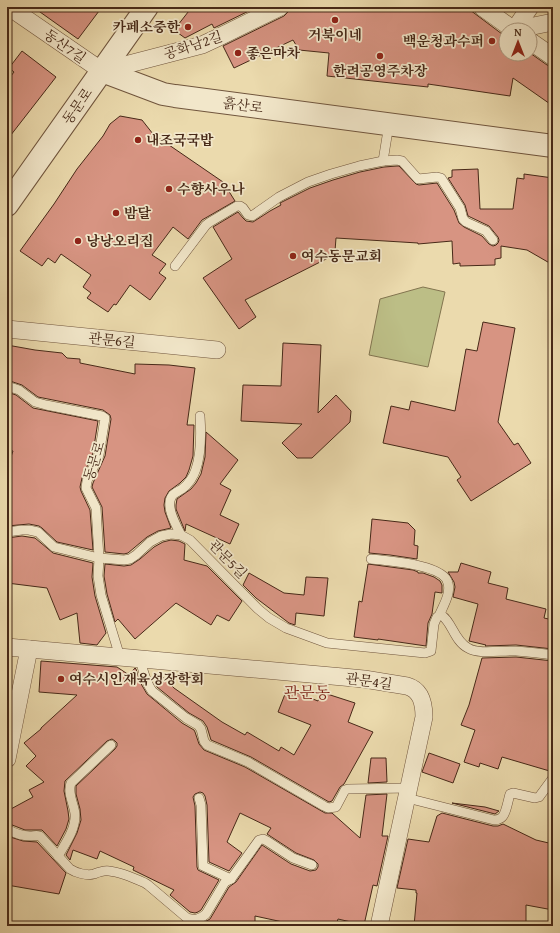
<svg xmlns="http://www.w3.org/2000/svg" width="560" height="933" viewBox="0 0 560 933" font-family="'Gentium Book Plus','Noto Serif KR',serif">
<rect width="100%" height="100%" fill="#ebdaad"/>
<filter id="stains"><feTurbulence type="fractalNoise" baseFrequency=".005" numOctaves="4"/><feColorMatrix values="0 0 0 0 .2 0 0 0 0 .09 0 0 0 0 .02 0 0 0 .5 -.17"/></filter>
<radialGradient id="worn" r=".72"><stop offset=".6" stop-color="#630" stop-opacity="0"/><stop offset="1" stop-color="#630" stop-opacity=".3"/></radialGradient>
<!-- green -->
<polygon fill="#bcbe86" stroke="#82744f" points="423,287 445,292 428,367 369,355 380,299"/>
<!-- building -->
<g fill="#d79482" stroke="#472918">
<polygon points="33,7 102,7 78,39"/>
<polygon points="192,7 257,7 214,28 212,24 185,38 174,30"/>
<polygon points="290,7 466,7 506,37 506,54 530,54 530,53 547,65 553,67 553,106 513,78 510,96 428,84 428,87 327,76 329,53 299,50 293,40 234,68 223,46 284,16 288,12"/>
<polygon points="22,51 56,77 7,140 7,81 14,72 9,68"/>
<polygon points="120,116 142,120 153,134 223,182 235,201 202,220 188,239 173,227 152,255 166,264 159,273 166,278 150,300 130,285 116,305 114,304 108,312 87,298 91,293 83,287 91,275 61,254 55,263 48,258 42,266 20,251 54,204 77,169 103,136 110,124"/>
<polygon points="397,166 399,166 416,184 419,185 437,183 454,210 459,223 464,227 482,236 489,244 493,246 496,245 498,243 499,240 498,237 489,226 468,216 465,205 448,178 452,177 452,170 478,169 480,209 513,209 517,178 524,179 524,174 553,178 553,265 527,250 501,246 501,258 495,259 495,265 460,266 460,263 453,264 452,241 418,244 418,243 336,238 335,251 332,255 330,257 245,300 256,317 239,329 203,278 232,259 213,227 238,212 243,218 246,221 253,222 270,211 281,205 280,203 310,188 333,180 360,172 384,167"/>
<polygon points="483,322 515,328 498,422 514,445 518,443 531,463 471,501 457,480 461,477 448,457 383,443 391,406 409,410 411,401 455,411 466,349 477,351"/>
<polygon points="283,343 321,345 318,413 336,395 351,411 350,422 312,458 297,458 282,443 302,424 241,421 243,385 281,386"/>
<polygon points="7,345 35,350 62,353 67,358 80,359 80,363 135,374 135,364 169,365 195,368 187,425 194,425 193,456 189,470 186,477 180,483 169,491 165,498 164,505 165,512 171,528 158,531 147,537 128,553 124,554 105,552 102,507 92,487 93,483 105,456 111,419 110,415 103,410 38,397 22,385 7,380"/>
<polygon points="7,392 16,395 33,408 98,421 93,453 82,478 80,487 81,491 90,510 93,550 57,542 42,528 39,526 29,524 7,526 7,468 13,451 7,450"/>
<polygon points="206,432 238,460 220,484 231,490 220,515 239,524 230,544 186,524 185,531 180,519 176,509 176,505 177,499 191,489 196,483 201,474 205,457"/>
<polygon points="372,519 408,523 415,530 414,545 418,546 417,559 390,555 369,553"/>
<polygon points="22,536 35,538 53,553 93,563 92,577 95,596 106,633 97,645 80,643 77,613 60,620 47,588 7,583 7,538"/>
<polygon points="171,540 179,541 185,544 184,560 207,566 242,601 229,621 217,615 211,625 176,603 135,639 118,619 115,622 107,594 104,576 105,564 124,566 131,565 140,559 154,547 163,542"/>
<polygon points="461,563 491,572 488,583 508,588 506,599 546,609 544,618 553,620 553,649 516,645 485,646 486,645 469,641 478,604 453,597 455,587 454,582 448,572 458,572"/>
<polygon points="368,564 413,570 418,572 418,573 423,573 434,577 440,581 442,585 442,593 435,592 432,614 428,623 426,646 378,639 378,640 354,637 359,601 362,602"/>
<polygon points="249,573 284,593 304,595 306,577 328,578 324,616 296,613 295,625 289,623 256,598 243,585"/>
<polygon points="516,657 553,661 553,772 502,757 498,769 480,763 479,767 464,762 475,730 461,725 469,705 482,658"/>
<polygon points="41,661 117,667 129,675 135,668 136,669 140,682 147,694 182,723 194,730 195,732 199,744 204,750 245,767 325,813 332,813 360,838 366,795 387,794 382,836 388,836 377,886 373,885 364,925 338,919 336,926 320,922 315,926 298,926 292,924 255,916 255,926 187,926 187,924 194,925 201,924 210,919 229,887 236,882 262,845 291,864 310,871 316,870 318,867 318,864 314,860 296,853 267,834 271,828 240,813 227,842 242,853 229,871 209,862 207,805 205,796 203,793 200,792 195,794 193,797 195,806 197,867 198,870 200,871 219,880 201,910 198,912 195,913 190,912 170,895 174,890 133,870 134,867 100,851 97,859 73,850 70,860 66,855 77,833 81,820 80,809 76,794 76,786 115,749 117,746 117,743 115,741 112,739 107,741 65,781 64,791 68,811 69,819 66,829 57,846 44,832 42,830 25,830 7,823 9,810 33,797 29,790 44,782 26,766 36,756 24,743 41,729 41,728 77,695 39,692"/>
<polygon points="161,675 174,688 222,722 245,735 247,732 279,751 281,747 294,755 311,725 278,712 287,689 318,701 321,692 355,703 348,722 373,732 344,784 340,787 332,801 329,802 251,757 211,740 207,727 203,721 189,713 157,687 154,683"/>
<polygon points="429,753 460,764 453,783 422,772"/>
<polygon points="371,758 386,758 387,782 368,783"/>
<polygon points="452,803 485,807 499,811 495,814"/>
<polygon points="442,813 493,826 498,826 503,824 536,840 553,844 553,910 526,905 526,926 414,926 417,893 416,893 416,890 397,888 408,839 429,842 437,816"/>
<polygon points="7,836 23,841 37,842 66,873 59,894 7,885"/>
</g>
<g fill="none" stroke-linecap="round" stroke-linejoin="round">
<!-- service casing -->
<g stroke="#70553d" stroke-width="10">
<g id="service">
<polyline points="383,161 389,124"/>
<polyline points="175,266 206,225 210,222 237,206 240,206 243,208 248,215 252,216 279,197 308,182 331,174 359,166 383,161 397,160 402,161 418,179 437,177 441,178 460,208 463,219 466,222 486,231 493,240"/>
<polyline points="7,386 19,390 35,402 46,405 102,416 105,418 99,455 87,481 86,488 96,508 99,558 98,576 101,595 120,657"/>
<path d="M7 532 22 530H29L38 532 54 547 99 558 124 560 130 559 136 555 150 542 161 536 171 534 181 535 190 540 258 609 269 618 286 628 327 643 425 653 431 651 434 624 437 617 441 615C452 621 454 641 468 648 479 655 502 650 516 651 529 652 541 653 553 655"/>
<path d="M181 535C176 525 165 506 172 496 174 493 179 491 182 489 188 485 194 476 196 469 201 454 201 431 200 416"/>
<path d="M371 559C387 561 444 564 448 583 451 594 443 606 439 616"/>
<path d="M140 659C143 670 145 681 152 691L186 718 198 725 201 729 204 741 207 745 248 762 324 806 328 808 336 807 345 790 348 789 409 788"/>
<polyline points="199,798 201,805 203,866 231,879"/>
<path d="M407 798 494 820C497 820 498 820 501 818 506 815 508 800 510 794L513 793 535 798 539 797 553 778"/>
<path d="M7 829C14 833 22 836 30 836 34 836 36 835 40 836L70 869C76 873 87 876 94 874 99 872 104 870 109 871 121 872 134 878 145 883L148 885 187 918C195 920 199 920 206 914L225 882 231 879 259 840 263 839 267 841 293 858 312 865"/>
<path d="M58 856C65 844 76 829 75 814 74 804 67 793 71 783L111 745"/>
</g>
</g>
<!-- minor casing -->
<g stroke="#70553d" stroke-width="18">
<g id="minor">
<polyline points="9,7 102,71 202,45 217,38 280,7"/>
<polyline points="482,7 514,30"/>
<polyline points="514,30 553,22"/>
<polyline points="514,30 530,7"/>
<polyline points="530,41 553,57"/>
<polyline points="7,329 217,350"/>
<path d="M7 647 343 677 364 679 407 686C421 690 424 703 424 717L379 926"/>
<polyline points="7,759 29,649"/>
</g>
</g>
<!-- tertiary casing -->
<g stroke="#70553d" stroke-width="24">
<g id="tertiary">
<polyline points="102,71 163,94 175,96 553,146"/>
<polyline points="7,205 147,7"/>
</g>
</g>
<!-- service -->
<use href="#service" stroke="#f2e7ca" stroke-width="9"/>
<!-- minor -->
<use href="#minor" stroke="#f2e7ca" stroke-width="17"/>
<!-- tertiary -->
<use href="#tertiary" stroke="#f2e7ca" stroke-width="22"/>
</g>
<!-- markers -->
<g fill="#8f2418" stroke="#f2e7ca" stroke-width="1.5">
<circle cx="335" cy="20" r="4"/>
<circle cx="188" cy="27" r="4"/>
<circle cx="492" cy="41" r="4"/>
<circle cx="238" cy="53" r="4"/>
<circle cx="380" cy="56" r="4"/>
<circle cx="138" cy="140" r="4"/>
<circle cx="169" cy="189" r="4"/>
<circle cx="116" cy="213" r="4"/>
<circle cx="78" cy="241" r="4"/>
<circle cx="293" cy="256" r="4"/>
<circle cx="61" cy="679" r="4"/>
</g>
<g text-anchor="middle" dominant-baseline="central" stroke-width="3.5" stroke-linejoin="round" paint-order="stroke">
<!-- poi labels -->
<g font-size="14" font-weight="bold" fill="#472918" stroke="#f2e7ca" text-anchor="start">
<text x="180" y="27" text-anchor="end">카페소중한</text>
<text x="335" y="35" text-anchor="middle">거북이네</text>
<text x="484" y="41" text-anchor="end">백운청과수퍼</text>
<text x="246" y="53">좋은마차</text>
<text x="380" y="71" text-anchor="middle">한려공영주차장</text>
<text x="146" y="140">내조국국밥</text>
<text x="177" y="189">수향사우나</text>
<text x="124" y="213">밤달</text>
<text x="86" y="241">낭낭오리집</text>
<text x="301" y="256">여수동문교회</text>
<text x="69" y="679">여수시인재육성장학회</text>
</g>
<!-- street labels -->
<g font-size="14" fill="#472918" stroke="#f2e7ca">
<text transform="translate(193 45) rotate(-18)">공화남2길</text>
<text transform="translate(65 46) rotate(35)">동산7길</text>
<text transform="translate(243 105) rotate(8)">흙산로</text>
<text transform="translate(77 106) rotate(-55)">동문로</text>
<text transform="translate(112 340) rotate(6)">관문6길</text>
<text transform="translate(94 461) rotate(-73)">동문로</text>
<text transform="translate(228 559) rotate(46)">관문5길</text>
<text transform="translate(369 681) rotate(8)">관문4길</text>
</g>
<!-- quarter labels -->
<g font-size="16" fill="#7a1f14" stroke="#f2e7ca">
<text x="307" y="692">관문동</text>
</g>
</g>
<!-- margin -->
<rect width="560" height="933" fill="none" stroke="#ebdaad" stroke-width="24"/>
<rect x="8" y="8" width="544" height="917" fill="none" stroke="#472918" stroke-width="2"/>
<rect x="12" y="12" width="536" height="909" fill="none" stroke="#472918"/>
<!-- north arrow -->
<g transform="translate(518 42)"><circle r="19" fill="#f2e7ca" stroke="#ae9b83"/>
<path d="M0-3L7 15L0 10L-7 15Z" fill="#8f2418"/>
<text y="-6" font-size="11" font-weight="bold" text-anchor="middle" fill="#472918">N</text>
</g>
<rect width="100%" height="100%" filter="url(#stains)"/>
<rect width="100%" height="100%" fill="url(#worn)"/>
</svg>
